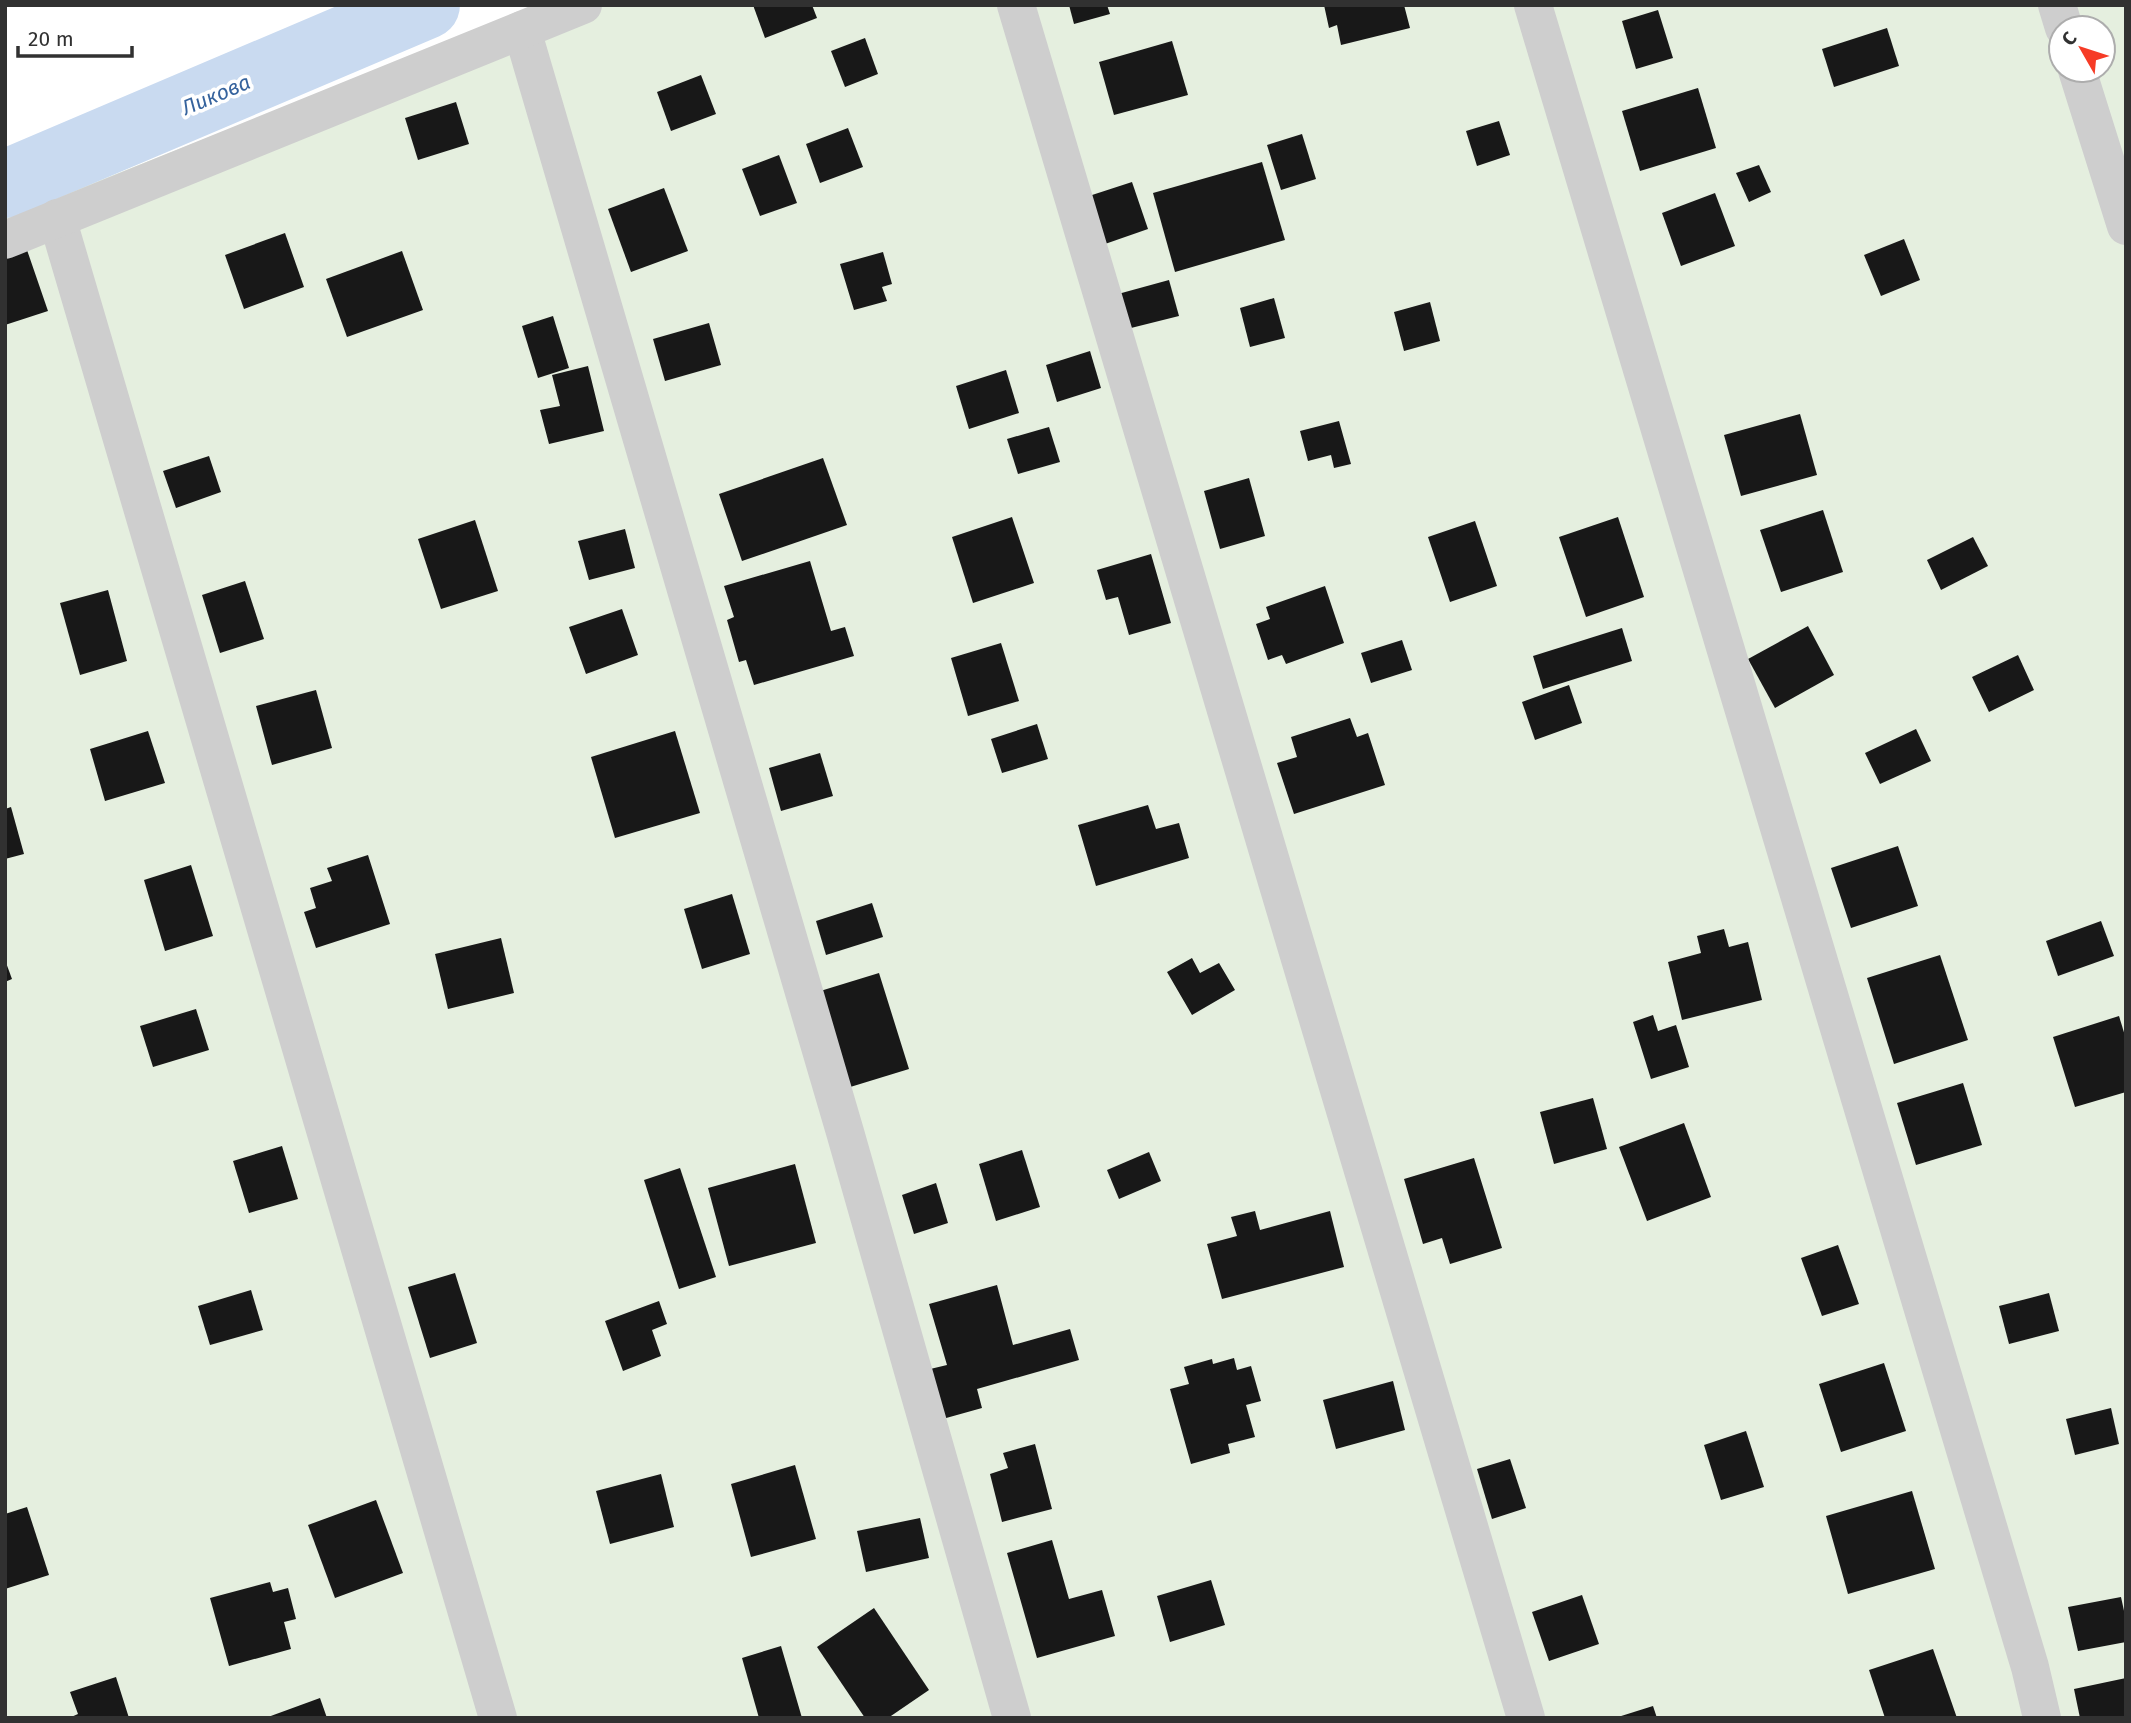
<svg xmlns="http://www.w3.org/2000/svg" width="2131" height="1723" viewBox="0 0 2131 1723" font-family="'Fira Sans',sans-serif">
<rect width="100%" height="100%" fill="#fff"/>
<!-- green -->
<path fill="#e5efdf" fill-rule="evenodd" d="M542 5H2126V1718H5V218ZM2061 28H2103V70H2061Z"/>
<g fill="none" stroke-linecap="round" stroke-linejoin="round">
<!-- river -->
<polyline stroke="#c9daf0" stroke-width="68" points="5,184 426,5"/>
</g>
<!-- building -->
<g fill="#181818">
<polygon points="753,5 812,5 817,18 765,38"/>
<polygon points="1069,5 1107,5 1110,14 1074,24"/>
<polygon points="1324,5 1404,5 1410,28 1341,45 1337,25 1329,28"/>
<polygon points="1658,10 1673,58 1636,69 1622,21"/>
<polygon points="1887,28 1899,66 1834,87 1822,49"/>
<polygon points="865,38 878,74 845,87 831,51"/>
<polygon points="1172,41 1188,95 1114,115 1099,62"/>
<polygon points="701,75 716,114 671,131 657,92"/>
<polygon points="1698,88 1716,148 1640,171 1622,111"/>
<polygon points="456,102 469,144 418,160 405,118"/>
<polygon points="1499,121 1510,155 1477,166 1466,131"/>
<polygon points="848,128 863,167 820,183 806,144"/>
<polygon points="1302,134 1316,179 1281,190 1267,145"/>
<polygon points="779,155 797,203 760,216 742,169"/>
<polygon points="1262,162 1285,240 1175,272 1153,193"/>
<polygon points="1759,165 1771,192 1749,202 1736,173"/>
<polygon points="1132,182 1148,229 1105,244 1089,196"/>
<polygon points="664,188 688,251 631,272 608,209"/>
<polygon points="1715,193 1735,246 1681,266 1662,213"/>
<polygon points="285,233 304,287 244,309 225,255"/>
<polygon points="1904,239 1920,280 1881,296 1864,255"/>
<polygon points="27,250 48,311 5,325 5,258"/>
<polygon points="402,251 423,310 347,337 326,279"/>
<polygon points="883,252 892,284 882,287 887,301 854,310 840,264"/>
<polygon points="1169,280 1179,316 1127,329 1118,294"/>
<polygon points="1274,298 1285,338 1250,347 1240,308"/>
<polygon points="1430,302 1440,341 1404,351 1394,312"/>
<polygon points="553,316 569,368 538,378 522,326"/>
<polygon points="709,323 721,365 665,381 653,339"/>
<polygon points="1090,351 1101,388 1057,402 1046,365"/>
<polygon points="588,366 604,431 549,444 540,410 560,406 552,375"/>
<polygon points="1006,370 1019,413 969,429 956,386"/>
<polygon points="1800,414 1817,475 1741,496 1724,435"/>
<polygon points="1339,421 1351,464 1334,468 1331,455 1308,461 1300,431"/>
<polygon points="1049,427 1060,462 1018,474 1007,439"/>
<polygon points="209,456 221,492 176,508 163,471"/>
<polygon points="823,458 847,525 742,561 719,494"/>
<polygon points="1249,478 1265,536 1220,549 1204,491"/>
<polygon points="1823,510 1843,572 1781,592 1760,530"/>
<polygon points="1012,517 1034,583 973,603 952,537"/>
<polygon points="1618,517 1644,597 1586,617 1559,537"/>
<polygon points="475,520 498,591 441,609 418,539"/>
<polygon points="1475,521 1497,586 1450,602 1428,537"/>
<polygon points="625,529 635,568 589,580 578,541"/>
<polygon points="1973,537 1988,566 1941,590 1927,560"/>
<polygon points="1151,554 1171,623 1129,635 1118,597 1106,600 1097,570"/>
<polygon points="810,561 831,631 845,627 854,656 754,685 746,660 739,662 727,620 734,617 724,586"/>
<polygon points="245,581 264,639 220,653 202,595"/>
<polygon points="1325,586 1344,643 1286,664 1282,655 1268,660 1256,624 1270,619 1266,607"/>
<polygon points="108,590 127,661 80,675 60,603"/>
<polygon points="622,609 638,655 586,674 569,627"/>
<polygon points="1808,626 1834,675 1775,708 1748,659"/>
<polygon points="1622,628 1632,661 1543,689 1533,656"/>
<polygon points="1402,640 1412,670 1371,683 1361,653"/>
<polygon points="1001,643 1019,701 968,716 951,658"/>
<polygon points="2018,655 2034,690 1989,712 1972,677"/>
<polygon points="1569,685 1582,723 1535,740 1522,702"/>
<polygon points="316,690 332,748 272,765 256,706"/>
<polygon points="1350,718 1357,737 1368,733 1385,785 1294,814 1277,763 1297,757 1291,737"/>
<polygon points="1037,724 1048,759 1002,773 991,739"/>
<polygon points="1916,729 1931,761 1880,784 1865,753"/>
<polygon points="148,731 165,783 105,801 90,749"/>
<polygon points="675,731 700,813 615,838 591,757"/>
<polygon points="820,753 833,796 781,811 769,768"/>
<polygon points="1148,805 1156,829 1179,823 1189,858 1096,886 1078,825"/>
<polygon points="11,807 24,854 5,859 5,809"/>
<polygon points="1898,846 1918,906 1851,928 1831,868"/>
<polygon points="368,855 390,924 316,948 304,912 316,908 310,888 332,881 327,868"/>
<polygon points="191,865 213,936 165,951 144,880"/>
<polygon points="732,894 750,954 702,969 684,909"/>
<polygon points="872,903 883,937 826,955 816,921"/>
<polygon points="2101,921 2114,956 2058,976 2046,941"/>
<polygon points="1724,929 1729,947 1748,942 1762,1000 1682,1020 1668,962 1701,953 1697,936"/>
<polygon points="501,938 514,993 448,1009 435,954"/>
<polygon points="1940,955 1968,1040 1894,1064 1867,978"/>
<polygon points="1192,958 1200,973 1219,963 1235,990 1192,1015 1167,972"/>
<polygon points="5,960 12,979 5,982"/>
<polygon points="879,973 909,1069 847,1088 817,992"/>
<polygon points="196,1009 209,1050 153,1067 140,1026"/>
<polygon points="1653,1015 1658,1031 1676,1025 1689,1067 1651,1079 1633,1022"/>
<polygon points="2119,1016 2126,1039 2126,1092 2075,1107 2053,1037"/>
<polygon points="1963,1083 1982,1145 1916,1165 1897,1103"/>
<polygon points="1593,1098 1607,1149 1554,1164 1540,1112"/>
<polygon points="1684,1123 1711,1197 1647,1221 1619,1147"/>
<polygon points="282,1146 298,1199 249,1213 233,1161"/>
<polygon points="1022,1150 1040,1207 996,1221 979,1164"/>
<polygon points="1149,1152 1161,1181 1119,1199 1107,1170"/>
<polygon points="1474,1158 1502,1248 1450,1264 1442,1238 1423,1244 1404,1179"/>
<polygon points="795,1164 816,1243 729,1266 708,1188"/>
<polygon points="680,1168 716,1277 679,1289 644,1180"/>
<polygon points="936,1183 948,1223 914,1234 902,1195"/>
<polygon points="1255,1211 1260,1230 1330,1211 1344,1267 1222,1299 1207,1244 1237,1236 1231,1217"/>
<polygon points="1838,1245 1859,1304 1822,1316 1801,1258"/>
<polygon points="455,1273 477,1343 430,1358 408,1287"/>
<polygon points="997,1285 1013,1345 1070,1329 1079,1360 977,1389 982,1408 939,1420 926,1370 947,1365 929,1304"/>
<polygon points="251,1290 263,1330 210,1345 198,1306"/>
<polygon points="2049,1293 2059,1331 2009,1344 1999,1306"/>
<polygon points="659,1301 667,1324 652,1330 661,1356 623,1371 605,1321"/>
<polygon points="1234,1358 1237,1370 1251,1366 1261,1401 1246,1405 1255,1437 1228,1444 1230,1453 1191,1464 1170,1389 1189,1384 1184,1367 1212,1359 1213,1364"/>
<polygon points="1884,1363 1906,1431 1841,1452 1819,1384"/>
<polygon points="1393,1381 1405,1430 1336,1449 1323,1400"/>
<polygon points="2111,1408 2119,1444 2075,1455 2066,1419"/>
<polygon points="1746,1431 1764,1487 1721,1500 1704,1445"/>
<polygon points="1035,1444 1052,1509 1002,1522 990,1474 1008,1468 1003,1453"/>
<polygon points="1510,1459 1526,1508 1492,1519 1477,1469"/>
<polygon points="795,1465 816,1539 751,1557 731,1484"/>
<polygon points="661,1474 674,1527 610,1544 596,1491"/>
<polygon points="1912,1491 1935,1569 1848,1594 1826,1516"/>
<polygon points="376,1500 403,1573 335,1598 308,1525"/>
<polygon points="27,1507 49,1575 5,1589 5,1514"/>
<polygon points="920,1518 929,1558 866,1572 857,1531"/>
<polygon points="1052,1540 1069,1599 1102,1590 1115,1636 1037,1658 1007,1553"/>
<polygon points="1211,1580 1225,1625 1170,1642 1157,1596"/>
<polygon points="270,1582 273,1592 288,1588 296,1619 284,1622 291,1649 229,1666 210,1598"/>
<polygon points="1582,1595 1599,1644 1549,1661 1532,1612"/>
<polygon points="2121,1597 2126,1620 2126,1642 2078,1651 2068,1607"/>
<polygon points="874,1608 929,1690 888,1718 865,1718 817,1647"/>
<polygon points="781,1646 802,1718 759,1718 742,1658"/>
<polygon points="1933,1649 1957,1718 1885,1718 1869,1670"/>
<polygon points="116,1677 129,1718 69,1718 78,1714 70,1692"/>
<polygon points="2126,1678 2126,1718 2080,1718 2074,1689"/>
<polygon points="320,1698 327,1718 268,1718 268,1717"/>
<polygon points="1653,1706 1657,1718 1618,1718 1618,1717"/>
</g>
<g fill="none" stroke-linecap="round" stroke-linejoin="round">
<!-- street -->
<g stroke="#cecece" stroke-width="38">
<polyline points="1016,5 1526,1718"/>
<polyline points="1533,5 2030,1667 2042,1718"/>
<polyline points="2057,5 2064,28"/>
<polyline points="522,30 845,1132 1012,1718"/>
<polyline points="2077,70 2126,226"/>
<polyline points="57,218 498,1718"/>
<polyline points="5,240 583,5"/>
</g>
</g>
<g text-anchor="middle" dominant-baseline="central" stroke-width="7" stroke-linejoin="round" paint-order="stroke">
<!-- water labels -->
<g font-size="21" font-style="italic" fill="#36639d" stroke="#fff">
<text transform="translate(216 95) rotate(-23)">Ликова</text>
</g>
</g>
<!-- border -->
<rect width="2131" height="1723" fill="none" stroke="#313131" stroke-width="14"/>
<!-- north arrow -->
<g transform="translate(2082 49) rotate(309)"><circle r="33" fill="#ffffff" stroke="#adadad" stroke-width="2"/>
<path d="M0-5L12 26L0 18L-12 26Z" fill="#f63b26"/>
<text y="-10" font-size="19" font-weight="bold" text-anchor="middle" fill="#313131">С</text>
</g>
<!-- scale -->
<path d="M18 46v10h114v-10" fill="none" stroke="#313131" stroke-width="3.5"/>
<text x="28" y="46" font-size="21" fill="#313131" stroke="#ffffff" stroke-width="5" paint-order="stroke">20 m</text>
</svg>
